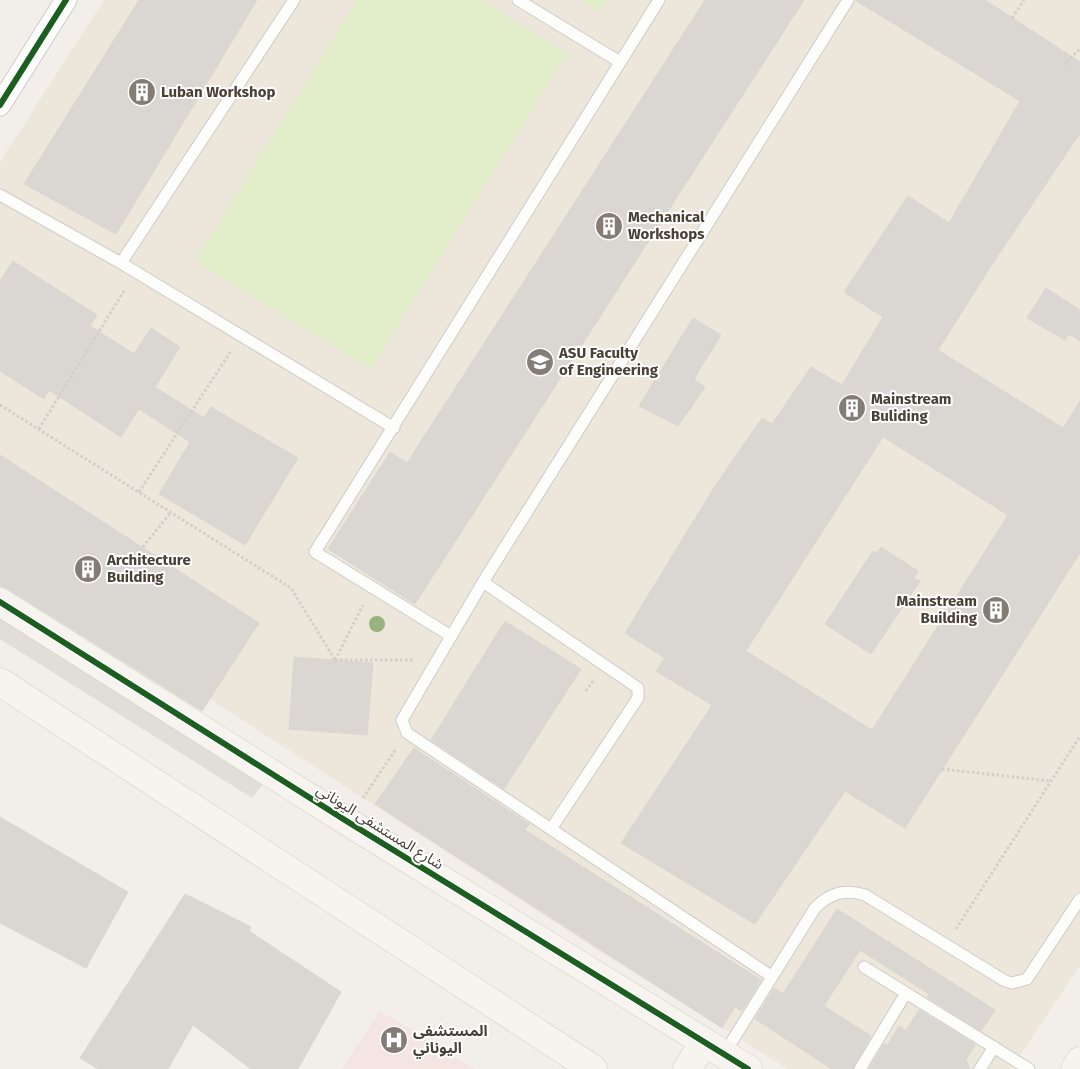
<svg xmlns="http://www.w3.org/2000/svg" width="1080" height="1069" viewBox="0 0 1080 1069" font-family="'Fira Sans','Noto Sans Arabic',sans-serif">
<rect width="100%" height="100%" fill="#f2efeb"/>
<!-- education -->
<polygon fill="#ede6da" points="104,0 1080,0 1080,965 1011,1069 788,1069 599,951 0,563 0,162"/>
<!-- medical -->
<polygon fill="#f4e5e2" points="380,1011 475,1069 341,1069"/>
<!-- pitch -->
<g fill="#e2edc9">
<polygon points="357,0 481,0 567,53 371,369 195,261"/>
<polygon points="581,0 608,0 600,12"/>
</g>
<!-- parking -->
<polygon fill="#e1deda" points="0,608 266,780 252,798 0,639"/>
<!-- building -->
<g fill="#dad7d2" stroke="#dad6d1" fill-rule="evenodd">
<polygon points="139,0 257,0 116,234 24,184"/>
<polygon points="705,0 804,0 415,604 328,549 390,452 407,463"/>
<path d="M855 0H985L1080 62V133L993 263 938 350 1063 428 1080 401V553L905 828 845 791 755 924 621 843 712 705 656 671 665 658 625 633 715 486 762 418 772 424 811 367 842 385 883 317 844 292 908 196 949 223 1020 101ZM883 437 1008 515 872 730 746 651Z"/>
<polygon points="13,261 97,315 90,326 134,354 151,328 180,347 155,387 204,418 211,407 298,458 245,545 159,494 190,442 139,409 121,437 49,390 44,399 0,371 0,281"/>
<polygon points="1046,288 1080,310 1080,341 1069,334 1065,340 1027,318"/>
<polygon points="693,318 721,335 694,379 705,387 678,426 639,406"/>
<polygon points="0,455 259,623 202,711 8,589 0,586"/>
<polygon points="881,547 918,571 914,578 920,581 871,654 825,624 873,551 877,553"/>
<polygon points="505,621 581,669 504,789 431,740"/>
<polygon points="294,657 373,663 367,735 289,729"/>
<polygon points="414,748 529,824 525,830 761,980 742,1011 735,1007 722,1028 375,804"/>
<polygon points="0,817 128,892 86,968 0,923"/>
<polygon points="185,894 251,927 249,931 341,992 298,1069 251,1069 193,1025 168,1069 98,1069 80,1058"/>
<polygon points="837,909 995,1010 981,1031 927,997 929,994 860,950 824,1006 871,1036 853,1069 832,1069 755,1019 774,988 783,994"/>
<polygon points="919,1010 973,1043 975,1046 966,1059 970,1069 869,1069 884,1044 887,1046 899,1026 906,1030"/>
</g>
<g fill="none" stroke-linecap="round" stroke-linejoin="round">
<!-- lane casing -->
<g stroke="#cfcbc7" stroke-width="13">
<g id="lane">
<polyline points="518,0 620,62"/>
<polyline points="0,195 121,263 394,428"/>
<polyline points="121,263 294,0"/>
<polyline points="483,582 638,688 638,698 551,829"/>
<polyline points="451,636 315,552 659,0"/>
<polyline points="864,967 1029,1069"/>
<polyline points="771,976 407,733 402,720 483,582 848,0"/>
<path d="M724 1054 815 908C830 893 844 889 865 895L1005 981 1012 983 1027 979 1080 899"/>
<polyline points="860,1069 906,993"/>
<polyline points="980,1069 994,1047"/>
</g>
</g>
<!-- street casing -->
<g stroke="#cfcbc7" stroke-width="23">
<polyline id="street" points="0,105 66,0"/>
</g>
<!-- secondary casing -->
<g stroke="#d2ccc2" stroke-width="29">
<g id="secondary">
<polyline points="0,602 348,822 748,1069"/>
<polyline points="0,682 593,1069"/>
<polyline points="687,1069 704,1042"/>
<polyline points="1075,1069 1080,1061"/>
</g>
</g>
<!-- path -->
<g stroke="#d2cfca" stroke-width="3" stroke-dasharray="2.5 2.5" stroke-linecap="butt">
<polyline points="1012,18 1024,0"/>
<polyline points="1063,65 1080,49"/>
<polyline points="0,405 291,588 335,660"/>
<polyline points="39,429 125,289"/>
<polyline points="139,492 231,351"/>
<polyline points="143,547 171,512"/>
<polyline points="335,660 414,660"/>
<polyline points="335,660 363,605"/>
<polyline points="586,691 593,681"/>
<polyline points="942,769 1051,781"/>
<polyline points="363,798 396,749"/>
<polyline points="956,929 1080,736"/>
</g>
<!-- lane -->
<use href="#lane" stroke="#fdfdfc" stroke-width="11"/>
<!-- street -->
<use href="#street" stroke="#fdfdfc" stroke-width="21"/>
<!-- secondary -->
<use href="#secondary" stroke="#f7f4ef" stroke-width="28"/>
<!-- cycleway casing -->
<g stroke="#fff" stroke-width="9">
<g id="cycleway">
<polyline points="0,105 66,0"/>
<polyline points="0,602 348,822 748,1069"/>
</g>
</g>
<!-- cycleway -->
<use href="#cycleway" stroke="#1b5e20" stroke-width="6"/>
</g>
<!-- trees -->
<circle fill="#98b27e" cx="377" cy="624" r="8"/>
<!-- icons -->
<defs>
<g id="building-disc" transform="scale(1.4375)"><circle r="9.5" fill="#847d75" stroke="#fff"/><path d="M-4-6H4V6H1V3H-1V6H-4ZM-2.5-4.3h1.7v1.8h-1.7ZM.8-4.3h1.7v1.8H.8ZM-2.5-1h1.7V.8h-1.7ZM.8-1h1.7V.8H.8Z" fill="#fff"/></g>
<g id="university-disc" transform="scale(1.4375)"><circle r="9.5" fill="#847d75" stroke="#fff"/><path d="M0-5L7-2L0 1L-7-2ZM-4 1L0 2.5L4 1V4Q0 6-4 4Z" fill="#fff"/></g>
<g id="hospital-disc" transform="scale(1.4375)"><circle r="9.5" fill="#847d75" stroke="#fff"/><path d="M-5-5h3v3.5h4V-5h3V5h-3V1.5h-4V5h-3Z" fill="#fff"/></g>
</defs>
<g fill-rule="evenodd">
<use href="#building-disc" x="142" y="92"/>
<use href="#building-disc" x="609" y="226"/>
<use href="#university-disc" x="540" y="362"/>
<use href="#building-disc" x="852" y="408"/>
<use href="#building-disc" x="88" y="569"/>
<use href="#building-disc" x="996" y="610"/>
<use href="#hospital-disc" x="394" y="1040"/>
</g>
<g text-anchor="middle" dominant-baseline="central" stroke-width="4" stroke-linejoin="round" paint-order="stroke">
<!-- poi labels -->
<g font-size="15" font-weight="bold" fill="#494036" stroke="#fff" text-anchor="start">
<text x="161" y="92">Luban Workshop</text>
<text x="628" y="217">Mechanical<tspan x="628" dy="17">Workshops</tspan></text>
<text x="559" y="353">ASU Faculty<tspan x="559" dy="17">of Engineering</tspan></text>
<text x="871" y="399">Mainstream<tspan x="871" dy="17">Buliding</tspan></text>
<text x="107" y="560">Architecture<tspan x="107" dy="17">Building</tspan></text>
<text x="977" y="601" text-anchor="end">Mainstream<tspan x="977" dy="17">Building</tspan></text>
<text x="413" y="1031">المستشفى<tspan x="413" dy="17">اليوناني</tspan></text>
</g>
<!-- street labels -->
<g font-size="15" fill="#494036" stroke="#fff">
<text transform="translate(380 827) rotate(32)">شارع المستشفى اليوناني</text>
</g>
</g>
</svg>
